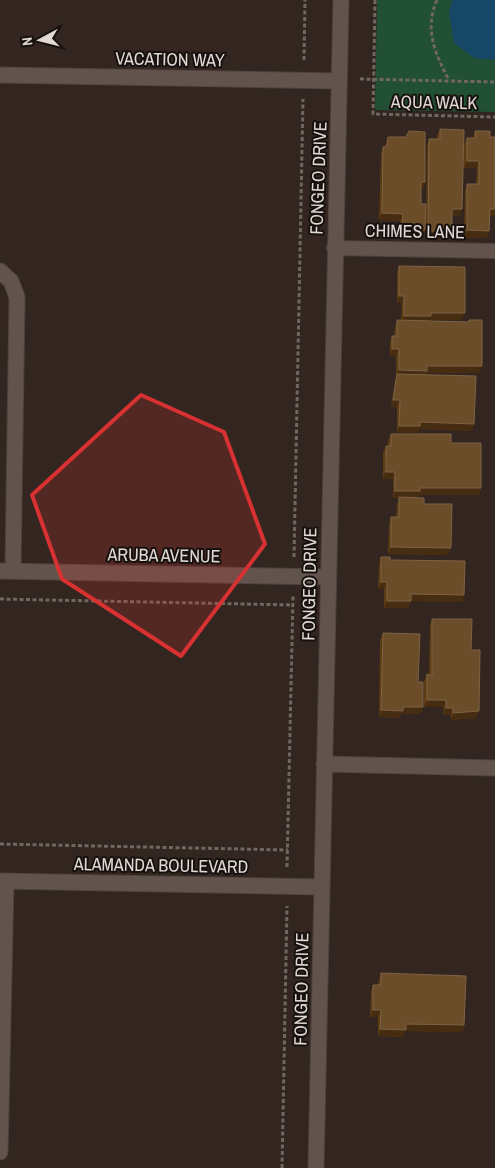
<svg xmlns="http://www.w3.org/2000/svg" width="495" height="1168" viewBox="0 0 495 1168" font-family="'Archivo Narrow',sans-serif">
<rect width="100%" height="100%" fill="#332620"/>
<!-- green -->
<polygon fill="#215034" points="377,0 495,0 495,112 375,110"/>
<!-- water -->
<polygon fill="#174766" points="452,0 495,0 495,60 474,58 454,43 449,13"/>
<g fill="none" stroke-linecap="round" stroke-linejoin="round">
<!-- service casing -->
<g stroke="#4e433e" stroke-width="16">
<polyline id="service" points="334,248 495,251"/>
</g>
<!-- minor casing -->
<g stroke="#4e433e" stroke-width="17">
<g id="minor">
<polyline points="0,75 339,81"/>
<polyline points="0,271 11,281 17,297 13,571"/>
<polyline points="0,571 328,577"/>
<polyline points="324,764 495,768"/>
<polyline points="0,1152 6,881"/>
</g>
</g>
<!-- tertiary casing -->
<g stroke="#4e433e" stroke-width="17">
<g id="tertiary">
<polyline points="0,881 322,887"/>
<polyline points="316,1168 341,0"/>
</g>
</g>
<!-- path -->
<g stroke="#726661" stroke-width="3" stroke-dasharray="4 2.5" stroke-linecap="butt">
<polyline points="375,0 373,114 495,117"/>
<path d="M437 0C424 29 435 54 449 80"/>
<polyline points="304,60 305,0"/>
<polyline points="360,79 495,82"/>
<polyline points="294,557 303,99"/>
<polyline points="0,599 293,605"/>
<polyline points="0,844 288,850"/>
<polyline points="287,867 293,596"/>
<polyline points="282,1168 287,906"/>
</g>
<!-- service -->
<use href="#service" stroke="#62544d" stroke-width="14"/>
<!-- minor -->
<use href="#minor" stroke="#62544d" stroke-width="15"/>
<!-- tertiary -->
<use href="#tertiary" stroke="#62544d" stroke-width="15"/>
</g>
<!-- wall -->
<g fill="#5d3c14">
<polygon points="440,129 460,216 452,216 449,238 426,238 427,146 429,139 437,139 437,136"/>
<polygon points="475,131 490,137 495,216 490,216 489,231 487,238 464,238 465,191 467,184 476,184 477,168 464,168 464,145 467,138 473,138"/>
<polygon points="388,137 425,182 423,189 421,189 421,204 425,230 422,237 400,237 400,221 379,220 381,154 383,147 385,147"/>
<polygon points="399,266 462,320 429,320 429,321 468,322 469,320 479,373 426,373 425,375 472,431 419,429 417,433 397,433 397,407 391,407 395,381 396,377 396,356 390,356 390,343 392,336 394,336 395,327 397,320 401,320 402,303 397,303 397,273"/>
<polygon points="391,434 451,443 481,488 479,495 419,495 417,498 424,504 451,548 448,555 388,554 389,524 391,517 396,517 397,504 399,498 393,498 393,479 383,479 383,453 386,446 388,446 388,441"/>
<polygon points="381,557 390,560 464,595 462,602 411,601 408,608 384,608 384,589 378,589 379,564"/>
<polygon points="432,619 471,650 476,718 451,720 451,715 443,715 444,707 424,707 424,681 427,674 429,675 430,626"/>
<polygon points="383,633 418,682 423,707 420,714 401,714 400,718 379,717 380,640"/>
<polygon points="381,973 464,1025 462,1032 405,1031 403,1037 378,1036 378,1017 370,1017 371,992 373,985 378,985 379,980"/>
</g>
<!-- shaded-wall -->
<g fill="#462c10">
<polygon points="467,161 479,161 477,168 464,168"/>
<polygon points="421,182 425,182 423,189 419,189"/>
<polygon points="452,209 462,209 460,216 449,216"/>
<polygon points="490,209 495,209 495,216 487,216"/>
<polygon points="382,213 403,214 400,221 379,220"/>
<polygon points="402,230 425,230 422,237 400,237"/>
<polygon points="467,230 489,231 487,238 464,238"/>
<polygon points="428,231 452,231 449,238 426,238"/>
<polygon points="399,296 404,296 402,303 397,303"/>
<polygon points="431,313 465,313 462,320 429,320 428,323 401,323 404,316"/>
<polygon points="392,349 399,349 396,356 390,356"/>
<polygon points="427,366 482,366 479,373 426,373 424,378 397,374 396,377 399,370"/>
<polygon points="393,400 400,400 397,407 391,407"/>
<polygon points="420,422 474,424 472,431 419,429 417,433 397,433 399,426"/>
<polygon points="386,472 395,472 393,479 383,479"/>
<polygon points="420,488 481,488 479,495 419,495 417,498 393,498 395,491"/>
<polygon points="391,547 451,548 448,555 388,554"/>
<polygon points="381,582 387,582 384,589 378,589"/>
<polygon points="411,594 464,595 462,602 408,601"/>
<polygon points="387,601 411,601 408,608 384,608"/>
<polygon points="427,700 446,700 444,707 424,707"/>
<polygon points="403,707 423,707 420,714 401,714 400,718 379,717 381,710"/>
<polygon points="446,708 453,708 451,715 443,715"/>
<polygon points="479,711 476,718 451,720 453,713"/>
<polygon points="373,1010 381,1010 378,1017 370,1017"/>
<polygon points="406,1024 464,1025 462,1032 405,1031 403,1037 378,1036 380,1029"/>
</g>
<!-- building -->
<g fill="#6b4d29" stroke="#7e6244">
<polygon points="440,129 464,130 462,209 452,209 452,231 428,231 429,139 440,139"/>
<polygon points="409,131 425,132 425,182 421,182 421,204 426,204 425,230 402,230 403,214 382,213 383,147 387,146 388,137 406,137"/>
<polygon points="475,131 490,131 490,137 495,137 495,209 490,209 489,231 467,230 467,184 479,184 479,161 467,161 467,138 476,138"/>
<polygon points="399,266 465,267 465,313 431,313 431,316 404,316 404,296 399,296"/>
<polygon points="397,320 469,322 469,320 482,320 482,366 427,366 427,371 399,370 399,349 392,349 392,336 397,336"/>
<polygon points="397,374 476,376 474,424 420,422 420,426 399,426 400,400 393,400"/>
<polygon points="391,434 451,434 451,443 481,443 481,488 420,488 420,491 395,491 395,472 386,472 386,446 391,446"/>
<polygon points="399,497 424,498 424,504 452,504 451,548 391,547 391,517 399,517"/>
<polygon points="381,557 390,557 390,560 465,561 464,595 411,594 411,601 387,601 387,582 381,582"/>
<polygon points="432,619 472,619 471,650 480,650 479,711 453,713 453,708 446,708 446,700 427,700 427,674 432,676"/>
<polygon points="383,633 420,634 418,682 423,682 423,707 403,707 403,711 381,710"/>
<polygon points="381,973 466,976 464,1025 406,1024 406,1030 380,1029 381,1010 373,1010 373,985 381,985"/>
</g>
<!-- marked area -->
<path fill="#d73131" fill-opacity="0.2" stroke="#d73131" stroke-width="4" stroke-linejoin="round" d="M141 395 224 432 265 544 181 656 62 579 32 495Z"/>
<g text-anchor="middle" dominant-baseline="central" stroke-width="4" stroke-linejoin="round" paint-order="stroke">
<!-- street labels -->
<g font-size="18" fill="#e1d8d4" stroke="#16100e">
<text transform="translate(170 59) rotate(1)">VACATION WAY</text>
<text transform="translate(434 102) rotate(1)">AQUA WALK</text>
<text transform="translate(318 178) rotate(-88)">FONGEO DRIVE</text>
<text transform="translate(415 231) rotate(1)">CHIMES LANE</text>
<text transform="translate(164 555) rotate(1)">ARUBA AVENUE</text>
<text transform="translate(309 584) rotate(-89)">FONGEO DRIVE</text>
<text transform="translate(161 865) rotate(1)">ALAMANDA BOULEVARD</text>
<text transform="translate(301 989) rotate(-89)">FONGEO DRIVE</text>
</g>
</g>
<!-- north arrow -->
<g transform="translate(40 40) rotate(263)" stroke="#16100e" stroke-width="4" paint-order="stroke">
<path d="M0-4L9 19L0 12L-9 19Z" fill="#e1d8d4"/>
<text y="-8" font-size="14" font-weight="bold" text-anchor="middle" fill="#e1d8d4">N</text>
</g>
</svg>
